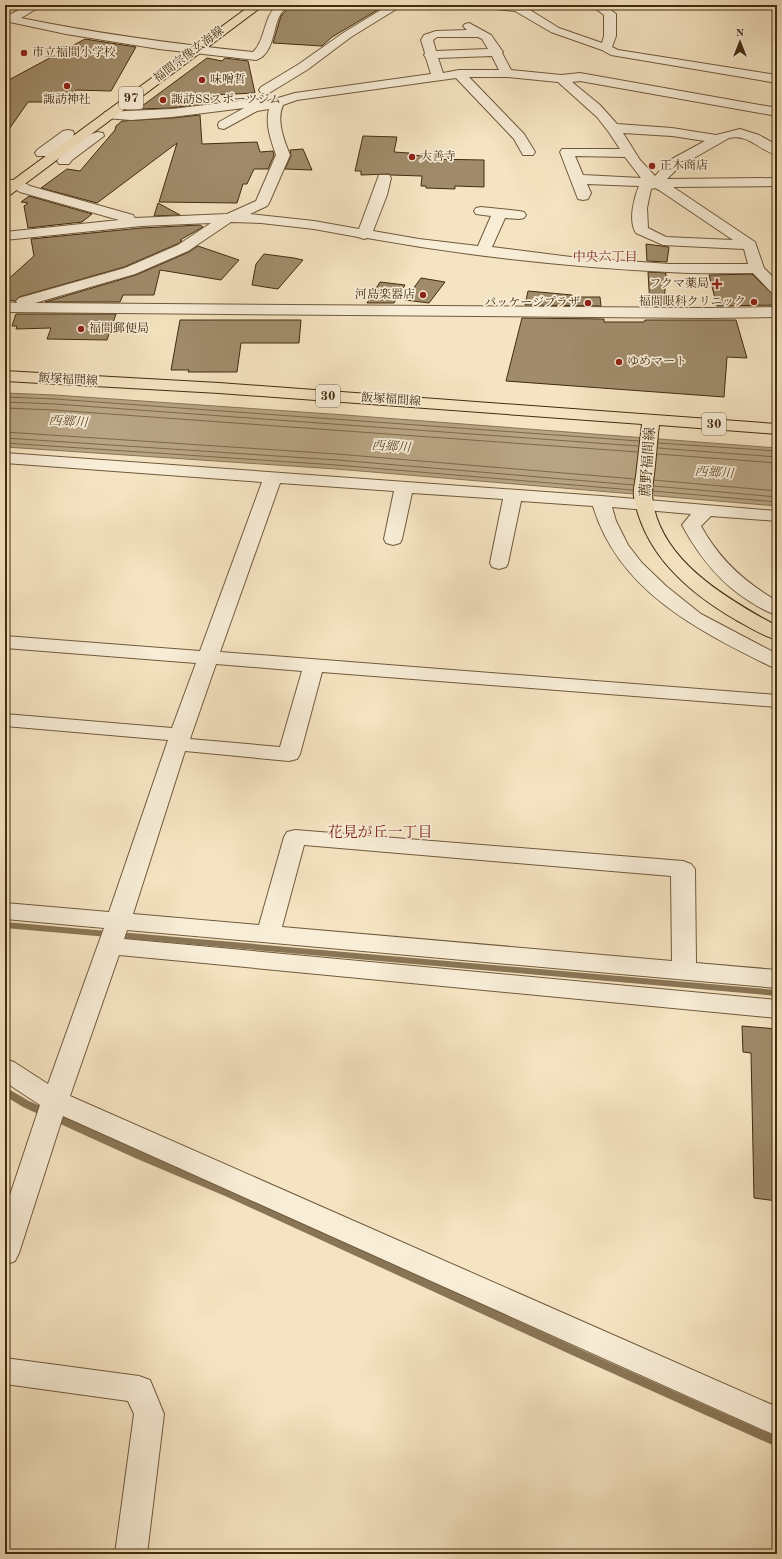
<svg xmlns="http://www.w3.org/2000/svg" width="782" height="1559" viewBox="0 0 782 1559" font-family="'Old Standard TT','Noto Serif JP',serif">
<rect width="100%" height="100%" fill="#f5e4c1"/>
<filter id="stains"><feTurbulence type="fractalNoise" baseFrequency=".005" numOctaves="4"/><feColorMatrix values="0 0 0 0 .2 0 0 0 0 .09 0 0 0 0 .02 0 0 0 .5 -.17"/></filter>
<radialGradient id="worn" r=".72"><stop offset=".6" stop-color="#630" stop-opacity="0"/><stop offset="1" stop-color="#630" stop-opacity=".3"/></radialGradient>
<!-- water -->
<polygon fill="#b8a584" stroke="#897555" points="5,393 55,395 345,415 777,448 777,506 336,469 5,447"/>
<g fill="none" stroke-linecap="round" stroke-linejoin="round">
<!-- shore -->
<g stroke="#7e6849" stroke-width="1">
<polyline points="5,397 55,399 639,441"/>
<polyline points="5,402 55,404 638,446"/>
<polyline points="5,408 54,410 638,452"/>
<polyline points="5,432 337,454 635,479"/>
<polyline points="5,438 337,460 634,485"/>
<polyline points="5,443 336,465 633,490"/>
<polyline points="658,443 777,451"/>
<polyline points="658,448 777,457"/>
<polyline points="657,454 777,463"/>
<polyline points="654,480 777,491"/>
<polyline points="653,486 777,497"/>
<polyline points="653,491 777,502"/>
</g>
<!-- stream -->
<g fill="#897555" fill-rule="evenodd">
<polygon points="5,922 777,990 777,996 5,928"/>
<polygon points="5,1087 29,1101 143,1152 233,1190 582,1350 777,1437 777,1447 574,1356 225,1196 135,1158 23,1107 5,1096"/>
</g>
</g>
<!-- building -->
<g fill="#a08c6b" stroke="#432c0e">
<polygon points="291,5 386,5 332,37 322,46 273,43 281,16"/>
<polygon points="85,39 136,47 111,91 76,90 72,102 28,102 5,135 5,82"/>
<polygon points="207,58 222,61 225,58 248,61 255,93 214,95 216,102 172,108 138,109"/>
<polygon points="200,115 202,144 257,142 260,152 273,151 274,155 268,169 254,169 247,184 243,184 237,203 159,202 177,143 97,203 41,188 67,169 80,171 115,130 116,126 122,121 172,118"/>
<polygon points="363,136 397,137 394,152 409,153 408,155 430,156 430,159 484,160 484,187 455,186 455,189 426,188 426,186 421,186 422,176 391,175 389,174 361,175 361,171 355,171"/>
<polygon points="303,149 312,170 285,169 291,156 290,150"/>
<polygon points="29,196 92,214 82,222 28,228 24,206 28,203 21,202"/>
<polygon points="158,203 180,215 154,216"/>
<polygon points="200,225 203,227 180,240 182,241 177,244 124,267 19,297 15,301 5,299 5,282 34,256 31,239 141,228"/>
<polygon points="646,244 669,247 667,262 647,261"/>
<polygon points="198,246 239,260 221,280 160,270 154,295 123,295 120,302 45,302 136,275 189,252"/>
<polygon points="264,254 294,258 303,260 278,289 252,285 256,264"/>
<polygon points="648,272 666,273 664,306 650,306"/>
<polygon points="752,274 773,295 777,305 717,306 709,275"/>
<polygon points="421,278 445,282 429,303 405,300"/>
<polygon points="380,282 405,285 394,303 367,303"/>
<polygon points="528,291 572,295 572,297 600,297 601,306 525,305"/>
<polygon points="16,314 116,314 107,340 47,339 51,328 16,329 17,326 12,326"/>
<polygon points="522,318 604,319 604,322 644,322 645,320 736,320 747,358 727,357 724,397 506,381"/>
<polygon points="180,320 301,320 299,343 241,343 237,372 188,372 189,370 171,370"/>
<polygon points="742,1026 777,1029 777,1201 754,1198 751,1053 743,1052"/>
</g>
<g fill="none" stroke-linecap="round" stroke-linejoin="round">
<!-- minor casing -->
<g stroke="#705a3b" stroke-width="2">
<g id="minor">
<path d="M29 5H43L21 18C99 34 175 44 253 52 266 39 263 18 277 5H289C285 9 281 12 279 17 273 30 273 55 256 60L159 49 66 34 5 21V15H9Z"/>
<polygon points="389,5 403,5 351,37 307,70 269,93 261,93 259,90 261,87 299,64 343,33"/>
<polygon points="481,5 522,5 559,28 602,43 604,36 604,15 591,5 604,5 616,14 616,36 612,47 618,50 777,75 777,83 611,55 602,50 551,32 515,11 487,8"/>
<path d="M469 23 491 35 503 52 502 53 511 70 561 75 580 73 777 108V116L580 81 572 82 600 105 617 124 672 128 716 135 740 129 759 135 777 145V155C760 151 748 133 729 138L680 166 667 179 777 178V186L673 187 755 242 764 268 777 281V295L772 293 753 273C725 273 696 274 668 272 568 267 467 256 367 238L364 239 358 237 314 229 261 223 231 222 188 251 135 274 35 303 707 308 777 307V317L707 318 5 312V302L17 303 16 301 19 298 125 268 178 245 211 223 141 226 5 240V232L119 220 20 192 13 188 5 187V179L21 181 30 186 133 215 135 218 227 214 256 201 276 155C271 140 265 125 269 109L257 111 224 129 219 128 218 125 219 122 244 108 172 117 131 120 105 118 103 115 105 112 172 109 255 99 259 100 261 103 295 93 431 74 426 58 424 55 425 53 421 40 424 35 436 31 467 30 463 26 465 24ZM437 37H478L482 39 488 49 436 51 433 40ZM492 56 499 70H459L443 73 438 58ZM469 77H507L558 82 597 117 608 131 620 149H562L560 152 578 199 583 200 588 199 591 193 587 184 639 186C634 198 628 221 636 233L663 245 744 249 748 264H669L571 257 492 247 505 218 519 219 524 218 526 215 524 212 519 211 481 207 476 208 474 211 476 214 491 216 478 246 419 239 373 231 387 195 391 178 389 175H379L359 229 314 221 250 214 267 206 269 203 290 155C284 140 276 121 283 105L297 100 456 78 514 139 523 155H533L535 152 524 134ZM623 133 672 136 705 141 670 160 655 176 640 160ZM575 156 625 157 641 178 583 175ZM655 188 659 190 733 240 666 237 648 228 647 208 651 189Z"/>
<polygon points="68,130 73,131 74,134 73,137 47,156 37,156 35,153 37,150 63,131"/>
<path d="M98 132 103 133 104 136 72 160 69 164H59L57 161C66 148 83 136 98 132Z"/>
<path d="M5 453 601 496 777 511V521L711 516 701 526C719 559 744 582 777 601V615C767 612 758 607 749 601 719 582 699 556 682 525L691 514 612 507 616 521 628 545 642 563 666 586 701 614 777 654V668L770 666C697 630 618 590 593 506L521 501 508 563 506 567 499 569 492 567 490 563 503 499 412 493 402 539 400 543 393 545 386 543 384 539 394 491 280 483 220 652 777 695V707L322 672 300 754 297 759 289 761 185 751 133 914 259 925 284 837 287 832 295 830 683 861 691 864 695 869 696 963 777 970V988L127 930 124 939 777 1000V1018L119 955 70 1096 777 1407V1436L63 1116 19 1253 15 1261 5 1265V1210L40 1105 5 1082V1059L14 1062 48 1084 104 928 5 919V903L109 912 168 740 5 726V714L172 728 196 663 5 648V636L200 651 262 482 5 463ZM216 664 302 671 280 747 190 739ZM304 845 671 876 672 961 282 927Z"/>
<polygon points="5,1358 139,1376 150,1380 164,1414 147,1554 115,1554 134,1414 128,1401 5,1384"/>
</g>
</g>
<!-- major casing -->
<g stroke="#432c0e" stroke-width="2">
<g id="major">
<polygon points="251,5 264,5 10,195 5,196 5,186"/>
<path d="M5 371 219 383 777 424V434L659 425C657 442 656 458 654 474 653 481 652 488 652 495 657 559 727 599 777 626V640C763 636 749 627 736 620 688 592 644 554 634 497 633 490 635 483 636 476 638 459 640 441 642 424L219 393 5 381Z"/>
</g>
</g>
<!-- minor -->
<use href="#minor" fill="#f8edd7" fill-rule="evenodd"/>
<!-- major -->
<use href="#major" fill="#f5e4c1" fill-rule="evenodd"/>
</g>
<!-- markers -->
<g fill="#8f2418" stroke="#f8edd7" stroke-width="1.5">
<circle cx="24" cy="53" r="4"/>
<circle cx="202" cy="80" r="4"/>
<circle cx="67" cy="86" r="4"/>
<circle cx="163" cy="100" r="4"/>
<circle cx="412" cy="157" r="4"/>
<circle cx="652" cy="166" r="4"/>
<path d="M715 278h4v4h4v4h-4v4h-4v-4h-4v-4h4z"/>
<circle cx="423" cy="295" r="4"/>
<circle cx="754" cy="302" r="4"/>
<circle cx="588" cy="303" r="4"/>
<circle cx="81" cy="329" r="4"/>
<circle cx="619" cy="362" r="4"/>
</g>
<g text-anchor="middle" dominant-baseline="central" stroke-width="3.5" stroke-linejoin="round" paint-order="stroke">
<!-- far-poi labels -->
<g font-size="12" fill="#432c0e" stroke="#f8edd7" text-anchor="start">
<text x="32" y="53">市立福間小学校</text>
<text x="210" y="80">味噌哲</text>
<text x="67" y="100" text-anchor="middle">諏訪神社</text>
<text x="171" y="100">諏訪SSスポーツジム</text>
<text x="420" y="157">大善寺</text>
<text x="660" y="166">正木商店</text>
<text x="709" y="284" text-anchor="end">フクマ薬局</text>
<text x="415" y="295" text-anchor="end">河島楽器店</text>
<text x="746" y="302" text-anchor="end">福間眼科クリニック</text>
<text x="580" y="303" text-anchor="end">パッケージプラザ</text>
<text x="89" y="329">福間郵便局</text>
<text x="627" y="362">ゆめマート</text>
</g>
<!-- far-street labels -->
<g font-size="12" fill="#432c0e" stroke="#f8edd7">
<text transform="translate(189 55) rotate(-37)">福間宗像玄海線</text>
<text transform="translate(68 380) rotate(3)">飯塚福間線</text>
<text transform="translate(391 400) rotate(4)">飯塚福間線</text>
</g>
<!-- shield labels -->
<g fill="#f8edd7" stroke="#79664a" stroke-width="1">
<rect x="119" y="87" width="24" height="22" rx="3"/>
<rect x="316" y="385" width="24" height="22" rx="3"/>
<rect x="702" y="413" width="24" height="22" rx="3"/>
</g>
<g font-size="13" font-weight="bold" fill="#432c0e">
<text x="131" y="98">97</text>
<text x="328" y="396">30</text>
<text x="714" y="424">30</text>
</g>
<!-- far-neighbourhood labels -->
<g font-size="13" fill="#7a1f14" stroke="#f8edd7">
<text x="605" y="257">中央六丁目</text>
</g>
<!-- far-water labels -->
<g font-size="13" font-style="italic" fill="#665031" stroke="#f8edd7">
<text transform="translate(68 422) rotate(4)">西郷川</text>
<text transform="translate(391 447) rotate(4)">西郷川</text>
<text transform="translate(714 473) rotate(4)">西郷川</text>
</g>
<!-- street labels -->
<g font-size="14" fill="#432c0e" stroke="#f8edd7">
<text transform="translate(648 462) rotate(-86)">薦野福間線</text>
</g>
<!-- neighbourhood labels -->
<g font-size="15" fill="#7a1f14" stroke="#f8edd7">
<text x="380" y="833">花見が丘一丁目</text>
</g>
</g>
<!-- margin -->
<rect width="782" height="1559" fill="none" stroke="#f5e4c1" stroke-width="20"/>
<rect x="6" y="6" width="770" height="1547" fill="none" stroke="#432c0e" stroke-width="2"/>
<rect x="10" y="10" width="762" height="1539" fill="none" stroke="#432c0e"/>
<!-- north arrow -->
<g transform="translate(740 42)" stroke="#f8edd7" stroke-width="3" paint-order="stroke">
<path d="M0-3L7 15L0 10L-7 15Z" fill="#432c0e"/>
<text y="-6" font-size="11" font-weight="bold" text-anchor="middle" fill="#432c0e">N</text>
</g>
<rect width="100%" height="100%" filter="url(#stains)"/>
<rect width="100%" height="100%" fill="url(#worn)"/>
</svg>
